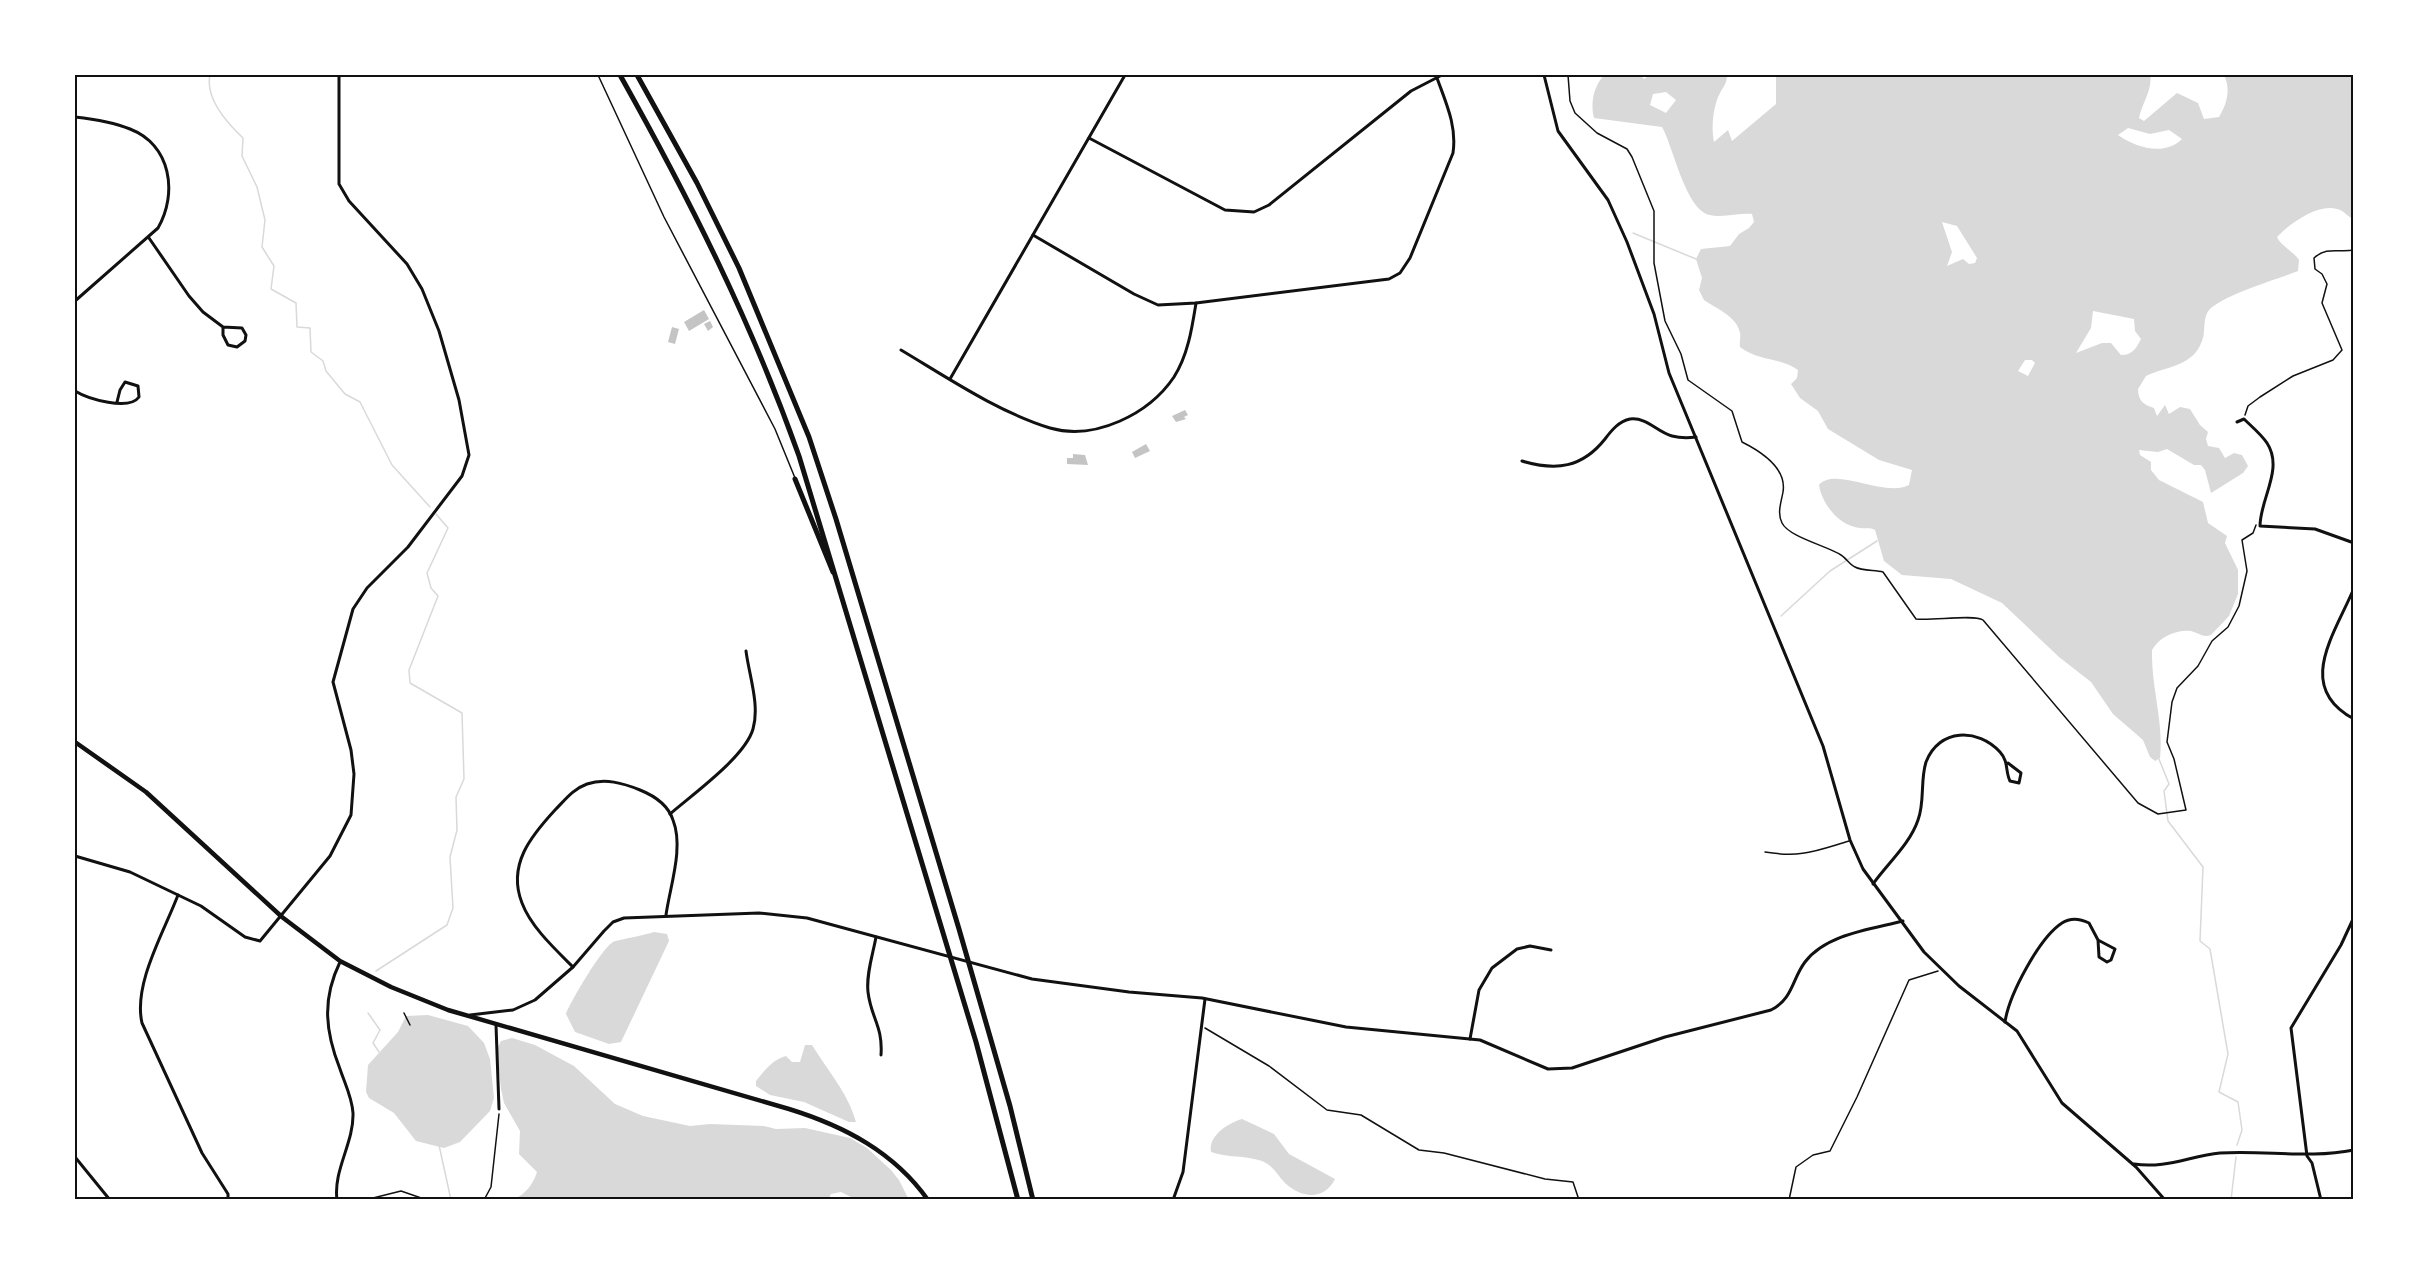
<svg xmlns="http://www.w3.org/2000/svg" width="2429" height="1275" viewBox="0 0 2429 1275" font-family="'Noto Sans',sans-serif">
<rect width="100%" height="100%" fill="#fff"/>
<!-- water -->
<g fill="#d9d9d9" fill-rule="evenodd">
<path d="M1604 75H1640L1644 79 1650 75 1721 77 1727 75C1727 83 1724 86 1720 93 1713 106 1711 128 1714 142L1728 130 1732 141 1776 104V75H2150C2153 89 2142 103 2139 118L2144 121 2177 93 2198 103 2204 119 2219 117C2227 104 2231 89 2224 75H2354V219C2347 217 2344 210 2337 209 2318 203 2289 224 2277 237 2281 246 2293 251 2299 260L2298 271C2278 279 2223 295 2209 310 2202 319 2206 332 2202 341 2193 367 2166 366 2146 376L2138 389C2138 401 2144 405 2154 408L2157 416 2165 405 2169 414 2180 407 2190 409 2200 425 2208 432 2206 439 2208 446 2219 448 2225 458 2234 453 2242 455 2248 466 2243 473 2211 493 2205 470 2201 465H2194L2167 449 2158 452 2139 450 2140 455 2151 462V470L2159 480 2203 502 2208 523 2227 536 2225 543 2238 570V594L2229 616 2211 635C2203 638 2199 633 2191 631 2177 629 2159 637 2152 650 2151 687 2164 722 2160 758L2155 761 2150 757 2143 740 2113 714 2091 682 2059 657 2002 603 1951 579 1902 575 1884 561 1875 530C1869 527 1866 529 1860 528 1839 526 1822 504 1819 485 1835 466 1884 498 1909 485L1912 470 1879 460 1828 429 1818 411 1800 398 1791 384 1797 378 1798 370C1780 357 1760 362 1740 347 1739 342 1741 338 1740 333 1737 316 1715 308 1704 300L1699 290 1702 278 1696 259 1701 249 1730 246 1739 234 1749 228 1754 222 1752 214C1739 213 1722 218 1710 215 1686 211 1673 146 1662 127L1594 118C1590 103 1594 86 1604 75ZM1666 92 1676 100 1666 113 1650 105 1653 94ZM2128 128 2150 134 2169 130 2182 139C2164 157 2135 147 2118 135ZM1942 222 1957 226 1977 258 1975 263 1969 264 1963 259 1947 266 1952 252ZM2093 311 2134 319 2135 331 2141 339C2136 349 2132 355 2121 355L2111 343H2102L2076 353 2091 328ZM2025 360H2032L2035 363 2028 376 2018 371Z"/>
<path d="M654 932 667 934 669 941 621 1042 609 1044 575 1032 566 1014C571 1001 602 948 613 942 617 940 646 935 654 932Z"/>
<polygon points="428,1015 468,1026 484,1043 490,1059 494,1098 490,1111 460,1142 444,1148 416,1141 394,1113 369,1098 366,1092 368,1065 398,1032 406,1016"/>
<path d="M512 1038 535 1045 574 1066 615 1104 643 1116 690 1126 710 1124 764 1126 776 1129 805 1128 850 1138 867 1148 891 1170 899 1180 909 1200H857L841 1192 831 1194 828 1200H513C525 1194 533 1185 537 1172L519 1154 520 1131 504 1103 501 1089 497 1049 501 1041Z"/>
<path d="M805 1045H812C828 1071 848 1093 856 1122H849L804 1102 770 1095 756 1086V1081C765 1070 772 1060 786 1056L792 1062H800Z"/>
<path d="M1242 1119 1274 1134 1289 1154 1335 1179C1325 1200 1302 1199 1285 1183 1277 1175 1274 1166 1262 1161 1245 1155 1227 1158 1211 1152 1208 1136 1228 1123 1242 1119Z"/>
</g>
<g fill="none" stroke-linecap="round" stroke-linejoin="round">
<!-- stream -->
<g stroke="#d9d9d9" stroke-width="1.5">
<path d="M210 75C205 98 227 123 243 138L242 156 257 187 265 220 262 247 274 266 271 289 296 303 297 327 310 328 311 352 323 361 326 371 345 394 360 402 392 465 430 507"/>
<polyline points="1633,233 1696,259"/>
<polyline points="1781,616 1830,571 1877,541"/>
<polyline points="2159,759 2169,784 2164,791 2168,821 2203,867 2200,941 2210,949 2228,1054 2219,1092 2238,1102 2242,1130 2237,1145"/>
<polyline points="376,971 447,925 453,908 450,857 457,830 456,797 464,779 462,713 410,683 409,670 438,596 431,588 427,573 448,528 436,514"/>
<polyline points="368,1013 380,1030 373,1043 379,1052"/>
<polyline points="439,1145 451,1200"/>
<polyline points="2231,1200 2236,1157"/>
</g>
</g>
<!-- building -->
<g fill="#c4c4c4">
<polygon points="704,310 709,319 689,331 684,322"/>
<polygon points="710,321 713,327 708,331 704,324"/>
<polygon points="672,327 679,329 675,344 668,342"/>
<polygon points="1185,410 1188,415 1184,417 1186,419 1176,422 1172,416"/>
<polygon points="1146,444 1150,451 1135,458 1132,452"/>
<polygon points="1073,454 1085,455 1088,465 1067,464 1067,458 1073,458"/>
</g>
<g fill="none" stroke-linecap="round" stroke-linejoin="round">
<!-- path -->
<g stroke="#111" stroke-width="1.5">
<path d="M1568 75 1570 101 1575 113 1597 133 1627 149 1632 157 1654 211V263L1665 321 1681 354 1688 380 1732 411 1742 442C1760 451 1787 468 1783 492 1781 503 1777 513 1782 523 1789 537 1827 546 1841 555 1846 558 1850 565 1855 567 1862 571 1875 570 1883 572L1916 619C1932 621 1974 614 1983 620L2138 803 2158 814 2186 810 2174 759 2167 742 2172 702 2177 688 2198 666 2212 641 2228 627 2239 606 2247 571 2242 540 2253 533 2256 525"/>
<path d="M2245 415 2248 406 2260 397 2293 376 2333 360 2342 350 2322 303 2327 284 2322 274 2315 269 2314 258C2327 246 2339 253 2354 250"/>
<polyline points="404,1013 410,1025"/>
<polyline points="1205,1028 1269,1066 1327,1110 1361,1115 1419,1150 1444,1153 1545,1179 1573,1182 1579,1200"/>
<polyline points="365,1200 401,1191 427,1200"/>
<polyline points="484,1200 491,1187 499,1114"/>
<polyline points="1789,1200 1796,1167 1813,1155 1830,1151 1857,1097 1909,980 1938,971"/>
</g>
<!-- service -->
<g stroke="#111" stroke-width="1.5">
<polyline points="598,75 664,217 775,429 795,478"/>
<path d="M1765 852C1801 858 1815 851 1849 841"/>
</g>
<!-- minor -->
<g stroke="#111" stroke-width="3">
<polyline points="1544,75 1558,131 1608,200 1627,242 1654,314 1669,373 1823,746 1850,840 1863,869 1924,952 1959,986 2017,1031 2062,1103 2136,1167 2165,1200"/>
<path d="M75 117C93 119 113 122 130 129 171 145 178 193 158 228L75 301"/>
<polyline points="1089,138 1225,210 1254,212 1269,205 1411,91 1442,75"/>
<path d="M1033 235 1134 294 1158 305 1196 303 1389 279 1400 273 1410 258 1453 153C1457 126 1446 103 1437 78"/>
<polyline points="149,238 189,296 203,312 223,327 223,335 228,345 237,347 245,341 246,335 242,328 223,327"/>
<path d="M901 350C948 378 998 412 1050 428 1095 441 1149 414 1174 377 1188 355 1192 328 1196 303"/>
<polyline points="950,379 1125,75"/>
<path d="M75 391C88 399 129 411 139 397L138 386 125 382 120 390 117 402"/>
<path d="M2237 422 2244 419C2251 426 2261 434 2267 443 2284 469 2260 499 2260 526L2315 529 2354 543"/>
<path d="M1522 461C1556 471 1582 468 1605 439 1611 431 1619 421 1630 419 1647 417 1657 432 1672 436 1680 438 1688 438 1696 437"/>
<path d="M2354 588C2335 634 2294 687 2354 719"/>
<path d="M670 814C693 794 745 757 753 729 760 705 749 675 746 651"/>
<polyline points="75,856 130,872 201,906 245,937 260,941 330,856 351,815 354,774 351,750 333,682 353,609 367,588 408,547 462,476 469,455 459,400 439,331 422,289 407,264 349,201 339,184 339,75"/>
<path d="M1873 884C1888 863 1910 844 1918 820 1925 802 1920 781 1926 762 1939 728 1978 728 2000 752 2009 762 2005 771 2010 781L2019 783 2021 773 2008 763"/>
<path d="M178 895C164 932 133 984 142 1023L202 1153 228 1194V1200"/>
<path d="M876 937C873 954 866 974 868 992 871 1018 883 1026 881 1055"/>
<path d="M573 967C555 949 531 927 522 903 507 865 531 836 555 810 565 800 573 789 587 784 605 778 623 783 640 790 655 796 668 805 673 820 684 848 670 886 666 915"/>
<path d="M470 1015 513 1010 535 1000 573 967 604 931 613 922 624 918 759 913 807 918 1032 979 1129 992 1202 998 1346 1027 1480 1040 1548 1069 1572 1068 1665 1037 1771 1010C1793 999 1792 979 1805 962 1826 934 1872 929 1903 921"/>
<path d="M2005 1022C2009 995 2039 938 2062 923 2071 917 2081 919 2089 923L2098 940 2099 957 2107 962 2111 960 2115 949 2098 940"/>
<polyline points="496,1025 499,1109"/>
<polyline points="1470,1039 1479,990 1492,968 1517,949 1530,946 1551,950"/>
<polyline points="75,1157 110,1200"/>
<path d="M2134 1164C2165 1169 2190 1156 2220 1153 2265 1150 2309 1159 2354 1150"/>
<path d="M337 1200C333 1170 354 1143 353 1113 352 1097 345 1084 340 1069 325 1031 322 999 340 962"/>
<polyline points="1173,1200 1183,1172 1205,999"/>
<polyline points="2321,1200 2312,1163 2307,1156 2291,1028 2341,945 2354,917"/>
</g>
<!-- secondary -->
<path stroke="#111" stroke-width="4.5" d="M75 742 146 792 282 917 340 961 391 987 448 1010 789 1109C844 1126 894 1152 928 1200"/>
<!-- motorway -->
<g stroke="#111" stroke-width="5">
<path d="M620 75C690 200 751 321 799 456L976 1042 1018 1200"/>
<polyline points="637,75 697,183 739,268 809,437 836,519 959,929 1010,1106 1033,1200"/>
<polyline points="795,479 833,572"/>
</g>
</g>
<!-- border -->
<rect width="2429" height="1275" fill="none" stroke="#ffffff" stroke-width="153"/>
<rect x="76" y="76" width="2276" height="1122" fill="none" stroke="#111" stroke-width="2"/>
</svg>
